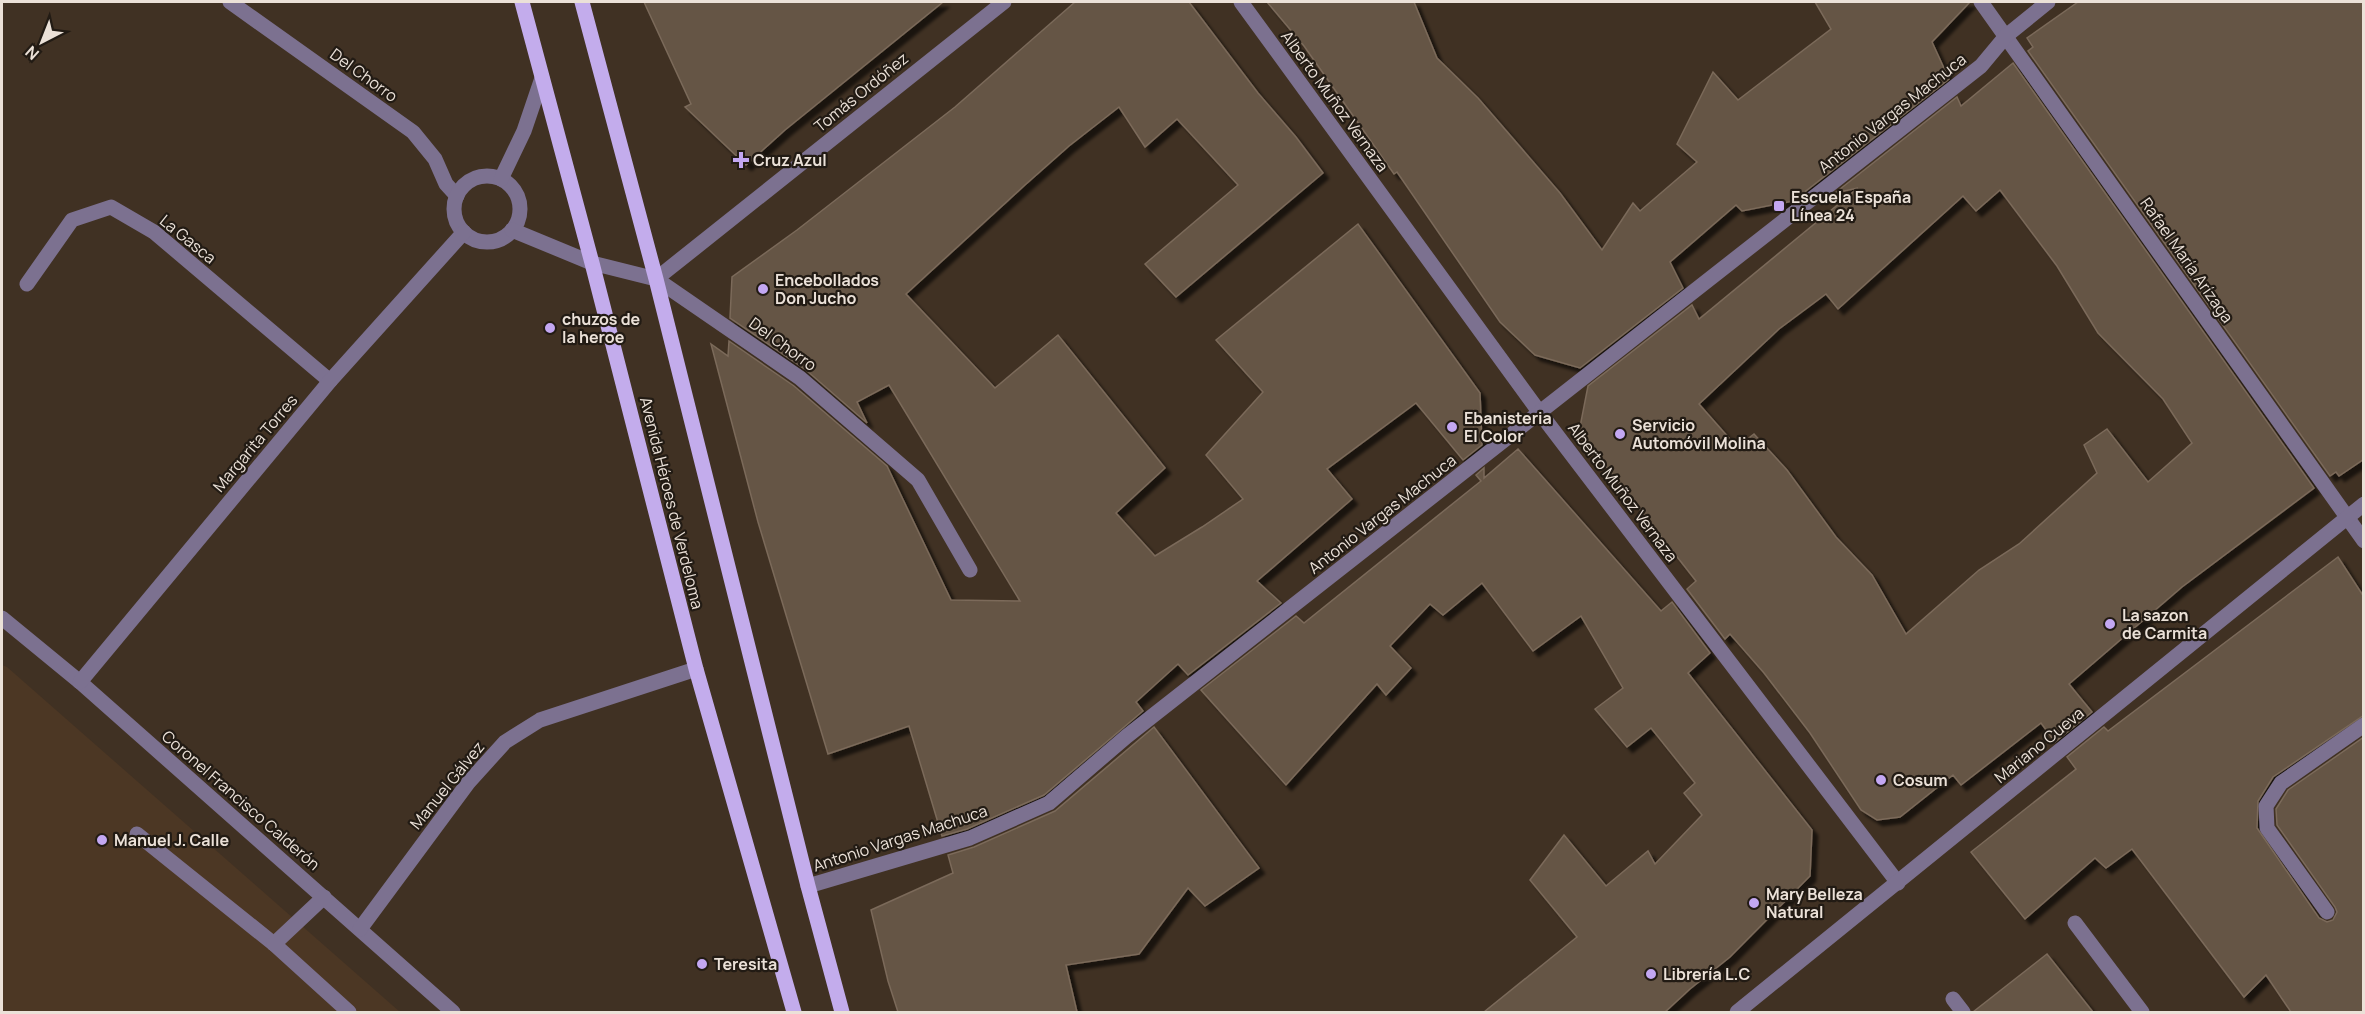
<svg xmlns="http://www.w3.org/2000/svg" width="2365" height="1014" viewBox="0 0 2365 1014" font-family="Manrope,sans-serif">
<defs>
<filter id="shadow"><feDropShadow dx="5.5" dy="5.5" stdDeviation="1.5" flood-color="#0009"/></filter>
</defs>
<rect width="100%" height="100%" fill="#403123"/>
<!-- built -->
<polygon fill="#4c3724" points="2,665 7,667 400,1012 2,1012"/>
<!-- building -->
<g fill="#655545" stroke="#7b6a5a" stroke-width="1.5" fill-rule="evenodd" filter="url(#shadow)">
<polygon points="644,2 943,2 785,130 746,165 685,107 691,104"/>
<polygon points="1075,2 1189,2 1258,93 1296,137 1323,173 1176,297 1145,264 1238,185 1177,119 1145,147 1119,107 1069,146 1025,185 906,294 995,388 1058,335 1165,468 1116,513 1155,556 1202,527 1243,499 1206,455 1263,392 1216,340 1358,224 1480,393 1482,445 1463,460 1416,403 1327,469 1352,499 1257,581 1281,603 1188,675 1178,664 1136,702 1143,711 1044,795 967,829 942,836 909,726 828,754 758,522 711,344 728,356 729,341 794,386 887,466 951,600 1020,601 889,385 857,402 867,423 806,370 730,318 732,277 797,230 955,107"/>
<polygon points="1267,2 1414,2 1437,58 1478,98 1560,193 1602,250 1633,203 1640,211 1697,162 1677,144 1713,72 1738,100 1831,29 1815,2 1970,2 1932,42 1949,79 1793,201 1742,211 1736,205 1670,262 1683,288 1580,368 1535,355 1500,322 1397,172 1394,174 1304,46"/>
<polygon points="2078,2 2364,2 2364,459 2339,476 2336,472 2330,476 2028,51 2033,47 2027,38"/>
<path d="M2013 63 2314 488 2182 587 2069 684 2092 712 2055 742 2041 723 1961 785 1953 775 1900 817 1877 820 1861 810 1810 733 1764 673 1730 634 1725 639 1687 589 1696 581 1579 432 1588 386 1692 305 1699 319 1858 188 1835 193 1957 97 1961 106ZM2000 190 2057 266 2098 333 2163 399 2192 443 2148 482 2107 429 2084 445 2097 473 2019 544 1979 570 1906 634 1872 575 1836 537 1787 470 1754 434 1737 447 1699 404 1779 329 1826 294 1838 309 1963 196 1976 211Z"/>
<polygon points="1518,449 1661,611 1672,602 1710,653 1688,673 1812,830 1810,876 1730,957 1690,989 1665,1012 1484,1012 1577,937 1530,880 1564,835 1606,886 1648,851 1655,864 1702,815 1684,793 1695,783 1651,728 1627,747 1595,709 1623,688 1581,616 1533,651 1482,583 1443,615 1430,604 1390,646 1411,668 1386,695 1377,684 1286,785 1201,690 1296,616 1304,623 1481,481 1476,475 1484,468 1484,478"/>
<polygon points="2338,557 2364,597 2364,715 2273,777 2258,801 2257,828 2319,918 2327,922 2333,920 2337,912 2335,907 2277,825 2276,809 2288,790 2364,737 2364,1012 2291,1012 2266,975 2244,997 2132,849 2106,868 2095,858 2025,919 1971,852 2076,769 2067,757 2104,727 2108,731"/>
<polygon points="1154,727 1259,868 1205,906 1188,888 1139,954 1066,965 1077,1012 898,1012 888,981 871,910 953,873 948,855 974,847 1055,811"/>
<polygon points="2047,954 2093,1012 1973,1012"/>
</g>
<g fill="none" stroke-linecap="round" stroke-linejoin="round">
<!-- minor -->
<g stroke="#7c7190" stroke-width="15">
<polyline points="230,2 413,132 435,159 446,184 457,196"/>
<polyline points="1241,2 1540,413 1898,883"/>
<polyline points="1981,2 2364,541"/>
<circle cx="487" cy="209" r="33"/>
<polyline points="501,179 524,131 542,78"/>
<polyline points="512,230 592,263 656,279 800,378 918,480 970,570"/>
<polyline points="656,279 1004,2"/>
<polyline points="27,284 72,220 111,207 154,232 330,381"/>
<polyline points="2,618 80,682 453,1012"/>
<polyline points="80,682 330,381 464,232"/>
<polyline points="137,834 274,944"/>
<polyline points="808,886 970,838 1049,803 1127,736 1981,66 2006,36 2048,2"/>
<polyline points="324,897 274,944 349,1012"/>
<polyline points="2327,912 2267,828 2266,806 2281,783 2364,725"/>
<polyline points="2075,923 2142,1012"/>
<polyline points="360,929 468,783 505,742 540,720 696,669"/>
<polyline points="1953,999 1963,1012"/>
<polyline points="1737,1012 2364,504"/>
</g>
<!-- major -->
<g stroke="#c3acec" stroke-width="15">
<polyline points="522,2 592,263 696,669 794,1012"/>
<polyline points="582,2 656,279 808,886 842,1012"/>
</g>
</g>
<!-- markers -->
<g fill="#c3a7f2" stroke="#221b14" stroke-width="2">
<path d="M738 151h6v6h6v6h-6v6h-6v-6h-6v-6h6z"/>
<rect x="1773" y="200" width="12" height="12" rx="3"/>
<circle cx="763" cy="289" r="6"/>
<circle cx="550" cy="328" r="6"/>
<circle cx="1452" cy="427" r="6"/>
<circle cx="1620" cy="434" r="6"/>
<circle cx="2110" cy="624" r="6"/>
<circle cx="1881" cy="780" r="6"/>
<circle cx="102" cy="840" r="6"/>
<circle cx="1754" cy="903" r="6"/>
<circle cx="702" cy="964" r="6"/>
<circle cx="1651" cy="974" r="6"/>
</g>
<g text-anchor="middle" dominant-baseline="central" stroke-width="4.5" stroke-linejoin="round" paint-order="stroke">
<!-- street labels -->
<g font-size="16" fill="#ebe1d8" stroke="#221b14">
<text transform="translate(364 75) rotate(36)">Del Chorro</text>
<text transform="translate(861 92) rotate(-39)">Tomás Ordóñez</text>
<text transform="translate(1335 101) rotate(54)">Alberto Muñoz Vernaza</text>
<text transform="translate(1892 113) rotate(-38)">Antonio Vargas Machuca</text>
<text transform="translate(188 239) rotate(39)">La Gasca</text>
<text transform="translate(2187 260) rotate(55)">Rafael María Arízaga</text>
<text transform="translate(783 344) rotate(36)">Del Chorro</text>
<text transform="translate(255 443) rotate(-50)">Margarita Torres</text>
<text transform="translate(1623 492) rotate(53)">Alberto Muñoz Vernaza</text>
<text transform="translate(672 503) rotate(76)">Avenida Héroes de Verdeloma</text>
<text transform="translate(1382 514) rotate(-38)">Antonio Vargas Machuca</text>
<text transform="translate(2039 745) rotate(-39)">Mariano Cueva</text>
<text transform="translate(447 785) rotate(-51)">Manuel Gálvez</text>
<text transform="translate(241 800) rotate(41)">Coronel Francisco Calderón</text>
<text transform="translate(900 838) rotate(-18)">Antonio Vargas Machuca</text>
</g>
<!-- poi labels -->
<g font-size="16" font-weight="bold" fill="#ebe1d8" stroke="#221b14" text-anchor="start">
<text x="753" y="160">Cruz Azul</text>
<text x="1791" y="197">Escuela España<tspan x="1791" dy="18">Línea 24</tspan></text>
<text x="775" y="280">Encebollados<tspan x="775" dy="18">Don Jucho</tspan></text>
<text x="562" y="319">chuzos de<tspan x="562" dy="18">la heroe</tspan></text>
<text x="1464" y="418">Ebanisteria<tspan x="1464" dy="18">El Color</tspan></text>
<text x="1632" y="425">Servicio<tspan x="1632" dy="18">Automóvil Molina</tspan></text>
<text x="2122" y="615">La sazon<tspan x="2122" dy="18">de Carmita</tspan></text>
<text x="1893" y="780">Cosum</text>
<text x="114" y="840">Manuel J. Calle</text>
<text x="1766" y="894">Mary Belleza<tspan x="1766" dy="18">Natural</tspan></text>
<text x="714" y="964">Teresita</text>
<text x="1663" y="974">Librería L.C</text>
</g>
</g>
<!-- border -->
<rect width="2365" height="1014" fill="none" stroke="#ebe1d8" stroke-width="6"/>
<!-- north arrow -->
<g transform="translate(42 42) rotate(222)" stroke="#221b14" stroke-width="4.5" paint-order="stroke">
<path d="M0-4.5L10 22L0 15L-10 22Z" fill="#ebe1d8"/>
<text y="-9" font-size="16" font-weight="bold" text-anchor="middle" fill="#ebe1d8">N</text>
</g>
</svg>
